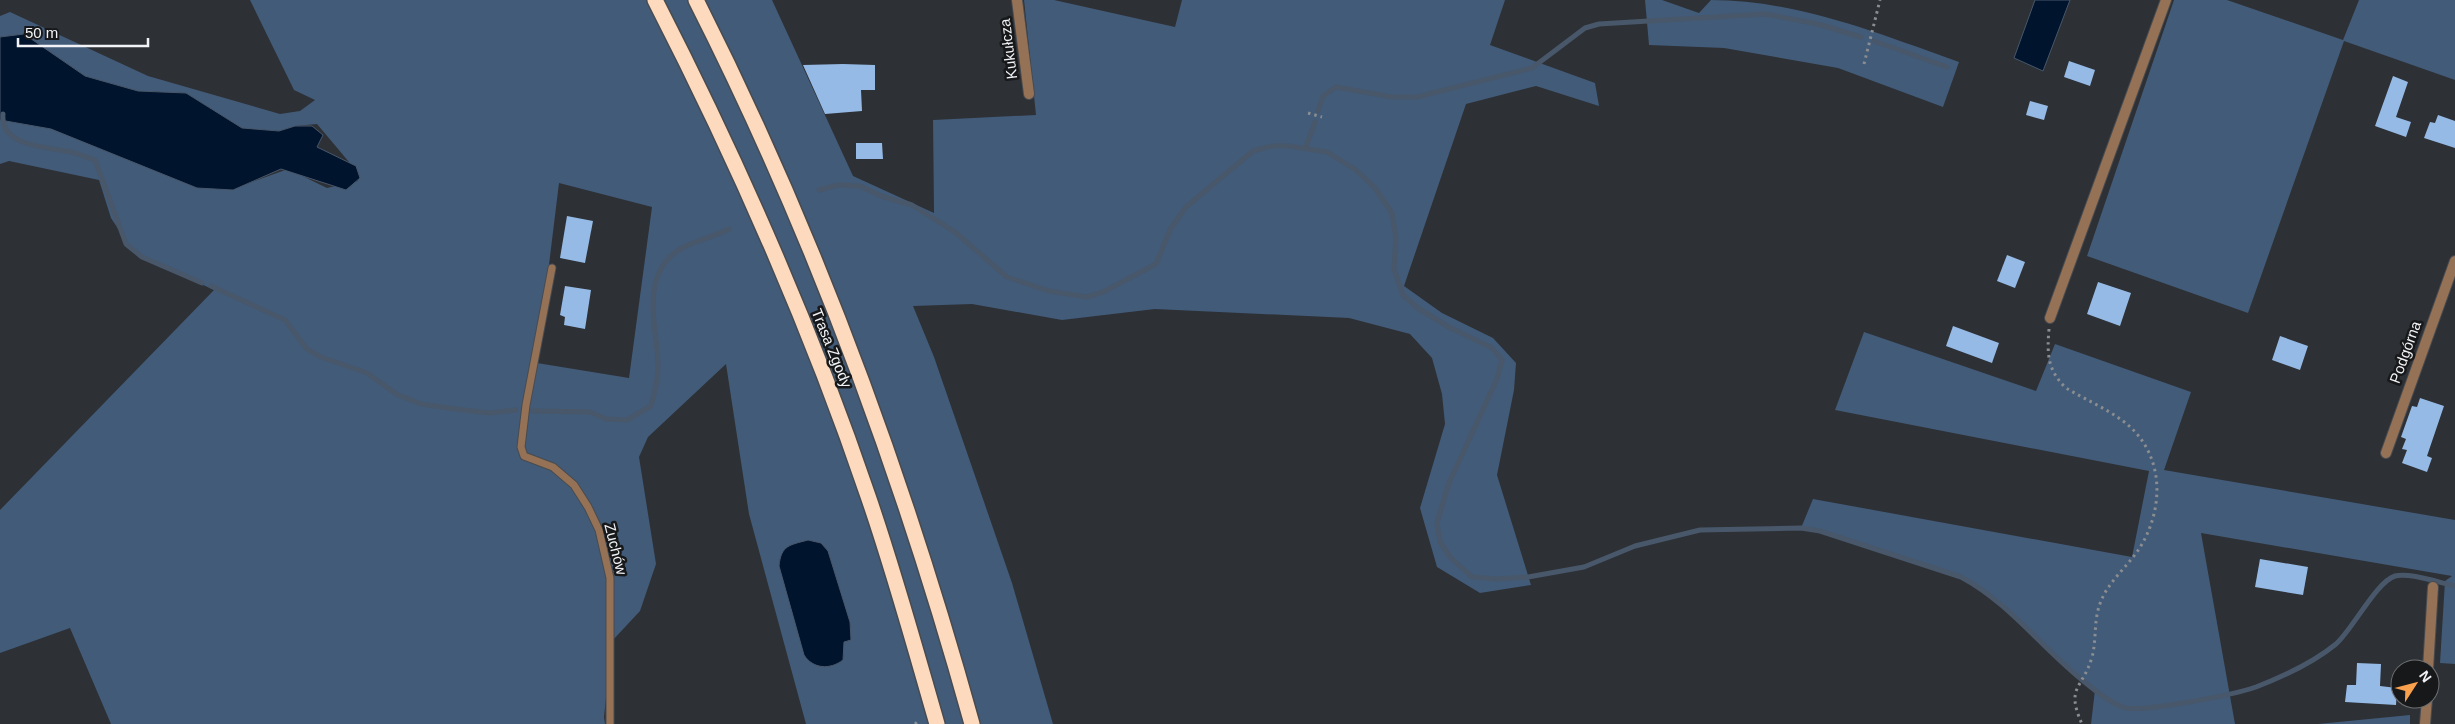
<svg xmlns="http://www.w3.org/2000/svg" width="2455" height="724" viewBox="0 0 2455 724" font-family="Helvetica,sans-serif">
<rect width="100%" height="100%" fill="#2d3035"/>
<!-- green -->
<g fill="#425b78" fill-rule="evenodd">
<path d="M250 0H772L853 176 934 213 933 120 1036 115 1024 0H1054L1175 27 1182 0H1505L1490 45 1595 83 1599 106 1536 86 1466 104 1404 286 1442 313 1493 338 1516 363 1514 390 1497 475 1531 585 1480 593 1437 567 1420 508 1445 424 1442 394 1432 358 1410 334 1349 318 1155 309 1062 320 972 304 913 306 934 357 1012 583 1053 724H806L749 514 726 364 648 437 639 457 656 564 640 611 612 641 604 717 605 724H111L70 628 0 653V510L214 290 134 253 111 218 99 180 9 161 0 164V118L41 124 230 190 288 169 327 188 358 181 349 162 317 124 295 126 279 131 241 128 186 93 138 91 85 76 24 34 0 37V16L10 12 148 76 280 114 300 111 315 100 294 90ZM559 183 652 207 629 378 537 363Z"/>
<path d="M1645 0H1662L1699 13 1711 0C1797 0 1880 34 1959 62L1943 107 1838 68 1724 48 1649 45Z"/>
<polygon points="2174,0 2227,0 2343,40 2359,0 2455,0 2455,80 2344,41 2248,313 2087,256"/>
<path d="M1864 332 2036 391 2055 344 2191 392 2164 470 2455 520V664L2440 663 2445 581 2452 576 2201 533 2235 724H2091L2095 690C2049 655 2013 604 1961 577L1820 531 1801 528 1813 499 2132 557 2149 471 1835 410Z"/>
<polygon points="2410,715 2410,724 2318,724"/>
</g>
<!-- water -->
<g fill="#00142e" stroke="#48576a">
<polygon points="2035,0 2070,0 2043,71 2014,58"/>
<polygon points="24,34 85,76 138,91 186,93 242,128 279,131 295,126 312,126 323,135 317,147 356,166 360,178 346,190 281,169 233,190 197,188 51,129 0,120 0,37"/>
<path d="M808 540 821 543 828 551 850 622 851 640 844 642 843 660C830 670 813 669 804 655L779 566C781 545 790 545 808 540Z"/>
</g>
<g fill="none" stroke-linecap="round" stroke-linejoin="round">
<!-- stream -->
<g stroke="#48576a" stroke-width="5">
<polyline points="1874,41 1947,67"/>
<polyline points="1318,111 1323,96 1336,87 1392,97 1417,97 1532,68 1585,28 1599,24 1765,14 1818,24 1861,37"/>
<path d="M3 114C0 146 45 147 65 151 75 152 85 157 95 160L126 244 142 257 202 283"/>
<polyline points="1306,147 1315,122"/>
<path d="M819 190 838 185 860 186 881 196 912 205 955 232 1007 277 1049 291 1087 297 1103 292 1156 264 1171 228 1186 207 1253 151 1272 146H1289L1327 152 1356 170 1375 188 1392 213 1396 238 1394 269 1403 295 1419 309 1449 327 1492 348 1502 360 1497 379 1449 483 1437 523 1440 542 1450 557 1472 577 1496 579 1528 577 1584 567 1635 546 1700 530 1801 528 1820 531 1961 577C2010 603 2044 651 2087 684 2098 693 2110 702 2122 707 2139 714 2236 694 2256 687 2282 677 2314 662 2336 644 2353 629 2376 582 2395 576 2409 572 2440 583 2455 586"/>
<polyline points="211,286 285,320 307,349 321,357 367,373 398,395 421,404 456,409 489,413 516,410"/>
<path d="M533 411 590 412 606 419 627 420 651 406C654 394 658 381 658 368 658 327 637 274 682 248 696 240 714 237 729 229"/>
</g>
</g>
<!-- building -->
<g fill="#95bae6">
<polygon points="2069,61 2095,70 2090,86 2064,77"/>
<polygon points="843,64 875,65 875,90 861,90 862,111 825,114 803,65"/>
<polygon points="2393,76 2408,82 2396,117 2411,122 2406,137 2375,126"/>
<polygon points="2030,101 2048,106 2044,120 2026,115"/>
<polygon points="2438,115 2455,121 2455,148 2424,138 2430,122 2435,123"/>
<polygon points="856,143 882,143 883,159 856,159"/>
<polygon points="567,216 593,221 585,263 560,258"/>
<polygon points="2007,255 2025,262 2015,288 1997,281"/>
<polygon points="2098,282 2131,293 2120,326 2087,314"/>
<polygon points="565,286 591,290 585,329 564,325 565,317 560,315"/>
<polygon points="1953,326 1999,343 1992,363 1946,346"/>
<polygon points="2280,336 2308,346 2300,370 2272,360"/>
<polygon points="2420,398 2444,406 2427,456 2432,458 2427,472 2402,463 2407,450 2402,449 2406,439 2401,437 2412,406 2417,407"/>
<polygon points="2260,559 2308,567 2303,595 2255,587"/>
<polygon points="2357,663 2381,664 2380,686 2397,688 2396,705 2345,702 2347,685 2356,685"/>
</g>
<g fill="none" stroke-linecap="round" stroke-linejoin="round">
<!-- service casing -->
<g stroke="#484b50" stroke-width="9">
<polyline id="service" points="552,268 526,405 521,447 524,456 553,467 574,485 588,507 599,530 610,578 610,724"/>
</g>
<!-- minor casing -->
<g stroke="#484b50" stroke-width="12">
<g id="minor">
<polyline points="1017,0 1029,94"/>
<polyline points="2050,318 2166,0"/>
<polyline points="2386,453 2455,261"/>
<polyline points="2428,669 2433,587"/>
<polyline points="2425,724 2427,699"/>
</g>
</g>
<!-- motorway casing -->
<g stroke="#484b50" stroke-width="18">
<g id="motorway">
<path d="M655 0C737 160 810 325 868 496 894 571 915 648 937 724"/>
<path d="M696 0C813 231 903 475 972 724"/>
</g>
</g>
<!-- path -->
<g stroke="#8a8d91" stroke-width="3" stroke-dasharray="2.5 4" stroke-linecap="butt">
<polyline points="1864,64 1880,0"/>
<polyline points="1308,113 1322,117"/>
<path d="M2049 329C2047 353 2047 370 2066 388 2086 400 2110 410 2128 425 2165 457 2164 510 2139 549 2127 567 2109 581 2101 601 2093 620 2097 639 2092 657 2083 689 2065 686 2082 724"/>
<polyline points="915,724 917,722"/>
</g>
<!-- service -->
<use href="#service" stroke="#957255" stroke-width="7"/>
<!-- minor -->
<use href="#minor" stroke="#957255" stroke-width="10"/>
<!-- motorway -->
<use href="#motorway" stroke="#fddabe" stroke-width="15"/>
</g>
<g text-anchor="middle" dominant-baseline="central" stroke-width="5" stroke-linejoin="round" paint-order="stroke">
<!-- street labels -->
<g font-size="15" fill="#f1f3f6" stroke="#17181a">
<text transform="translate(1008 49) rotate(-97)">Kukułcza</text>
<text transform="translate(832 348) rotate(68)">Trasa Zgody</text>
<text transform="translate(2405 352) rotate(-70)">Podgórna</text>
<text transform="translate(616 549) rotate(76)">Zuchów</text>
</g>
</g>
<!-- north arrow -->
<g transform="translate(2415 684) rotate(54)"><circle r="24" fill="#17181a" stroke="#6e7072"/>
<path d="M0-4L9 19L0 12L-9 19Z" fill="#f9a04c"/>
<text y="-8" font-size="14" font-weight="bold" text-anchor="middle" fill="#f1f3f6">N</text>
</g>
<!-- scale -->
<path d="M18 38v8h130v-8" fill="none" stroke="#f1f3f6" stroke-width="2.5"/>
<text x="25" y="38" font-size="15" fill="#f1f3f6" stroke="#17181a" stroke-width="4" paint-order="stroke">50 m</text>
</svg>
